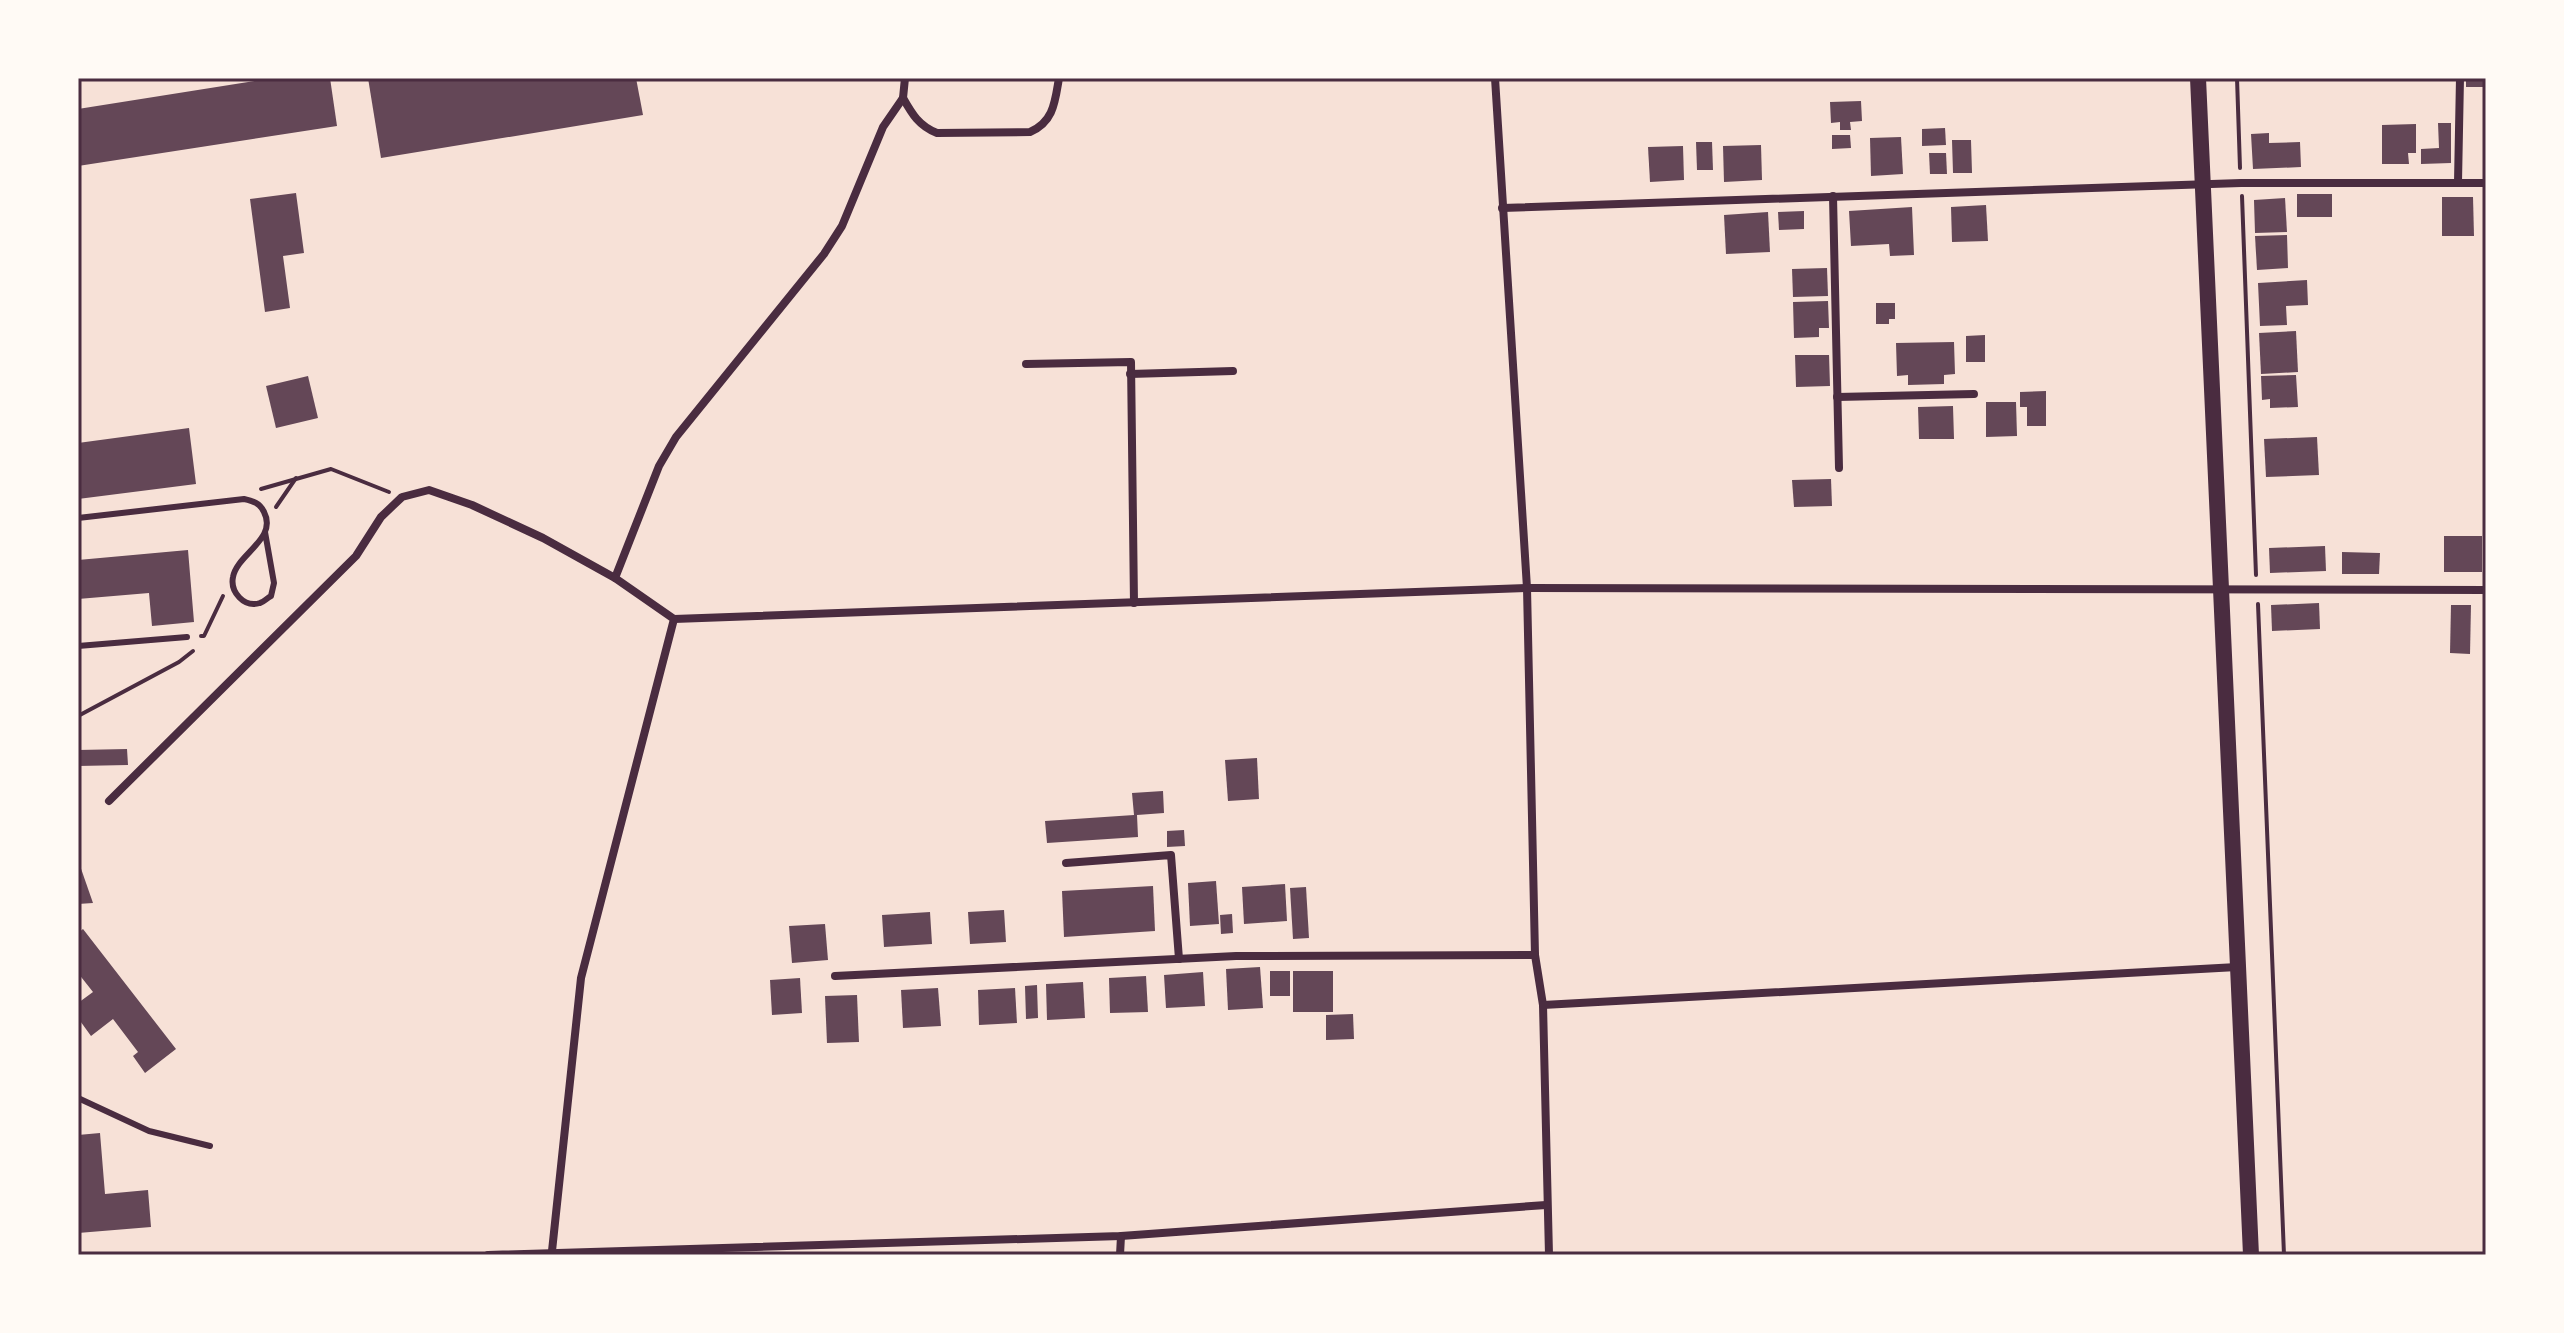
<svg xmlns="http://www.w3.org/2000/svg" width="2564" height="1333" viewBox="0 0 2564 1333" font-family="'Source Sans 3',sans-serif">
<rect width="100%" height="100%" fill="#f7e1d7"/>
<!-- building -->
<g fill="#644757">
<polygon points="274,78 330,78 337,126 78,166 78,109"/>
<polygon points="368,78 636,78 643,115 381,158"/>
<rect x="2466" y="78" width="20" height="9"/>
<polygon points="1861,101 1862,121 1850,122 1851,130 1840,130 1840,122 1831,123 1830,102"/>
<polygon points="2438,123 2451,123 2451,163 2421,164 2421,149 2439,148"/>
<polygon points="2416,124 2416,153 2408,153 2409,164 2382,164 2382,125"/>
<polygon points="1945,128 1946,145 1922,146 1922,129"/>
<polygon points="2269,133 2269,143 2300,142 2301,167 2253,169 2251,134"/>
<polygon points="1832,135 1850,135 1851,148 1832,149"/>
<polygon points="1901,137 1903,174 1871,176 1870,138"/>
<polygon points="1952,140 1971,140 1972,173 1953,173"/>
<polygon points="1696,142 1712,142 1713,170 1697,170"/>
<polygon points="1761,145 1762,180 1724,182 1723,146"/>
<polygon points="1683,146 1684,180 1650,182 1648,147"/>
<polygon points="1929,153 1946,153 1947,174 1930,174"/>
<polygon points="296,193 304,253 283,256 290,308 265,312 250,199"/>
<rect x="2297" y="194" width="35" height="23"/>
<polygon points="2442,197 2473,197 2474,236 2442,236"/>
<polygon points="2285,198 2287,232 2255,233 2254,200"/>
<polygon points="1986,205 1988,241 1952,242 1951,207"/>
<polygon points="1912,207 1914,255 1890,256 1889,244 1851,246 1849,211"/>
<polygon points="1804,211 1804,229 1779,230 1778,212"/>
<polygon points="1768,212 1770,252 1726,254 1724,215"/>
<polygon points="2287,235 2288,268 2257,270 2255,236"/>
<polygon points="1827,268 1828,296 1793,297 1792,269"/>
<polygon points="2307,280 2308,305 2286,306 2287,325 2260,326 2258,283"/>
<polygon points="1828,301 1829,328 1819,328 1819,337 1794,338 1793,302"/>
<polygon points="1876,303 1895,303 1895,319 1889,319 1889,324 1876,324"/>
<polygon points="2296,331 2298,372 2261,374 2259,333"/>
<polygon points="1985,335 1985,362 1966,362 1966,336"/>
<polygon points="1954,342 1955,374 1944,375 1944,384 1908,385 1908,375 1897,376 1896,343"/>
<polygon points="1795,355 1829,355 1830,386 1796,387"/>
<polygon points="2296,375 2298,407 2270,408 2270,399 2262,400 2261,376"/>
<polygon points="308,376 318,418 276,428 266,386"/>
<polygon points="2046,391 2046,426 2027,426 2027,407 2020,407 2020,392"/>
<polygon points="1986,402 2016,402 2017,436 1986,437"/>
<polygon points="1953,406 1954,439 1919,439 1918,407"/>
<polygon points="189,428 196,484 78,499 78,443"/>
<polygon points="2317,437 2319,475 2266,477 2264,439"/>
<polygon points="1831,479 1832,506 1794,507 1792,480"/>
<rect x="2444" y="536" width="38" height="36"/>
<polygon points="2325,546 2326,571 2270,573 2269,548"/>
<polygon points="188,550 194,622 152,626 149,593 78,599 78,560"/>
<polygon points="2342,552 2380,553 2379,574 2342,574"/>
<polygon points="2319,603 2320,629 2272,631 2271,605"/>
<polygon points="2451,605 2471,605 2470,654 2450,653"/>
<polygon points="127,749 128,765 78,766 78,750"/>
<polygon points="1257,758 1259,799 1228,801 1225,760"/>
<polygon points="1163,791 1164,813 1137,815 1138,837 1047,843 1045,821 1134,815 1132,793"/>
<polygon points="1184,830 1185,846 1167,847 1167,831"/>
<polygon points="78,860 93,903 78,904"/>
<polygon points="1216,881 1219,924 1190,926 1188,883"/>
<polygon points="1285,884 1287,921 1244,924 1242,887"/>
<polygon points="1153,886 1155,931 1064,937 1062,891"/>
<polygon points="1306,887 1309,938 1293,939 1290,888"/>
<polygon points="1004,910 1006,942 970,944 968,912"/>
<polygon points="930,912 932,944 884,947 882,915"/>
<polygon points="1232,914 1233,933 1221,934 1220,915"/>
<polygon points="825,924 828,960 792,963 789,926"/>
<polygon points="83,929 176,1049 145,1073 133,1056 138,1052 113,1019 91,1036 78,1018 78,1003 93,992 78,973 78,933"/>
<polygon points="1260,967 1263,1008 1228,1010 1226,969"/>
<rect x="1270" y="971" width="20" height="25"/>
<rect x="1293" y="971" width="40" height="41"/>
<polygon points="1203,972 1205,1006 1166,1008 1164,975"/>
<polygon points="1146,976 1148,1012 1110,1013 1109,978"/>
<polygon points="800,978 802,1013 772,1015 770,980"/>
<polygon points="1083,982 1085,1018 1047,1020 1046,984"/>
<polygon points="1037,985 1038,1018 1026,1019 1025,986"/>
<polygon points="938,988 941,1026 903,1028 901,990"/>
<polygon points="1015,988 1017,1023 979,1025 978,990"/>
<polygon points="857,995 859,1042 827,1043 825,996"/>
<polygon points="1353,1014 1354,1039 1326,1040 1326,1015"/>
<polygon points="100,1133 105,1194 148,1190 151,1227 78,1233 78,1135"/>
</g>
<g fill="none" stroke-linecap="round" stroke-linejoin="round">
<!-- path -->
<g stroke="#4a2c40" stroke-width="4">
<polyline points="2237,78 2240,168"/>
<polyline points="2242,196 2256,575"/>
<polyline points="261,489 331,469 389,492"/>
<polyline points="276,507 296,478"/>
<polyline points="2258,604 2284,1255"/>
<polyline points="201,636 204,636 223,596"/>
<polyline points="78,716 179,662 193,651"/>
</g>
<!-- service -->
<g stroke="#4a2c40" stroke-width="6">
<path d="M78 518 244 499C253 501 260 503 264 512 278 539 237 554 233 577 230 592 244 608 260 603 264 602 267 598 271 596L274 583 265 532"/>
<polyline points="78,646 187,637"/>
<polyline points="78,1098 149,1131 210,1146"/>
</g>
<!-- minor -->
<g stroke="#4a2c40" stroke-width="8">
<polyline points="1495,78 1527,588 1535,955 1543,1005 1549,1255"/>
<path d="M903 98C912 114 919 126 937 133L1030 132C1054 122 1055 101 1059 78"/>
<polyline points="2458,182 2460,78"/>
<polyline points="1833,196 1839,468"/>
<polyline points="1502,208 2241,183 2486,183"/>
<polyline points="1026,364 1131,362 1134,603"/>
<polyline points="1130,374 1233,371"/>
<polyline points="1837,397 1974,394"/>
<polyline points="674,619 1527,588 2486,590"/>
<polyline points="109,801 356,556 381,517 402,497 429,490 472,505 543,538 615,578 659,466 676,437 824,254 842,226 883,127 903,98 905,78"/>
<polyline points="1066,863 1171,855 1179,959"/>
<polyline points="835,976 1236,956 1535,955"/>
<polyline points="1543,1005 2237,967"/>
<polyline points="552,1251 581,978 674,619 615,578"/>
<polyline points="488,1255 1121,1236 1546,1205"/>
<polyline points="1120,1255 1121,1236"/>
</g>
<!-- secondary -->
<polyline stroke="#4a2c40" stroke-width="16" points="2198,78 2251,1255"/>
</g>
<!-- border -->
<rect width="2564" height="1333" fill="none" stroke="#fffaf5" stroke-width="160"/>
<rect x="80" y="80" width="2404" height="1173" fill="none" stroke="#4a2c40" stroke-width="3"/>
</svg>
